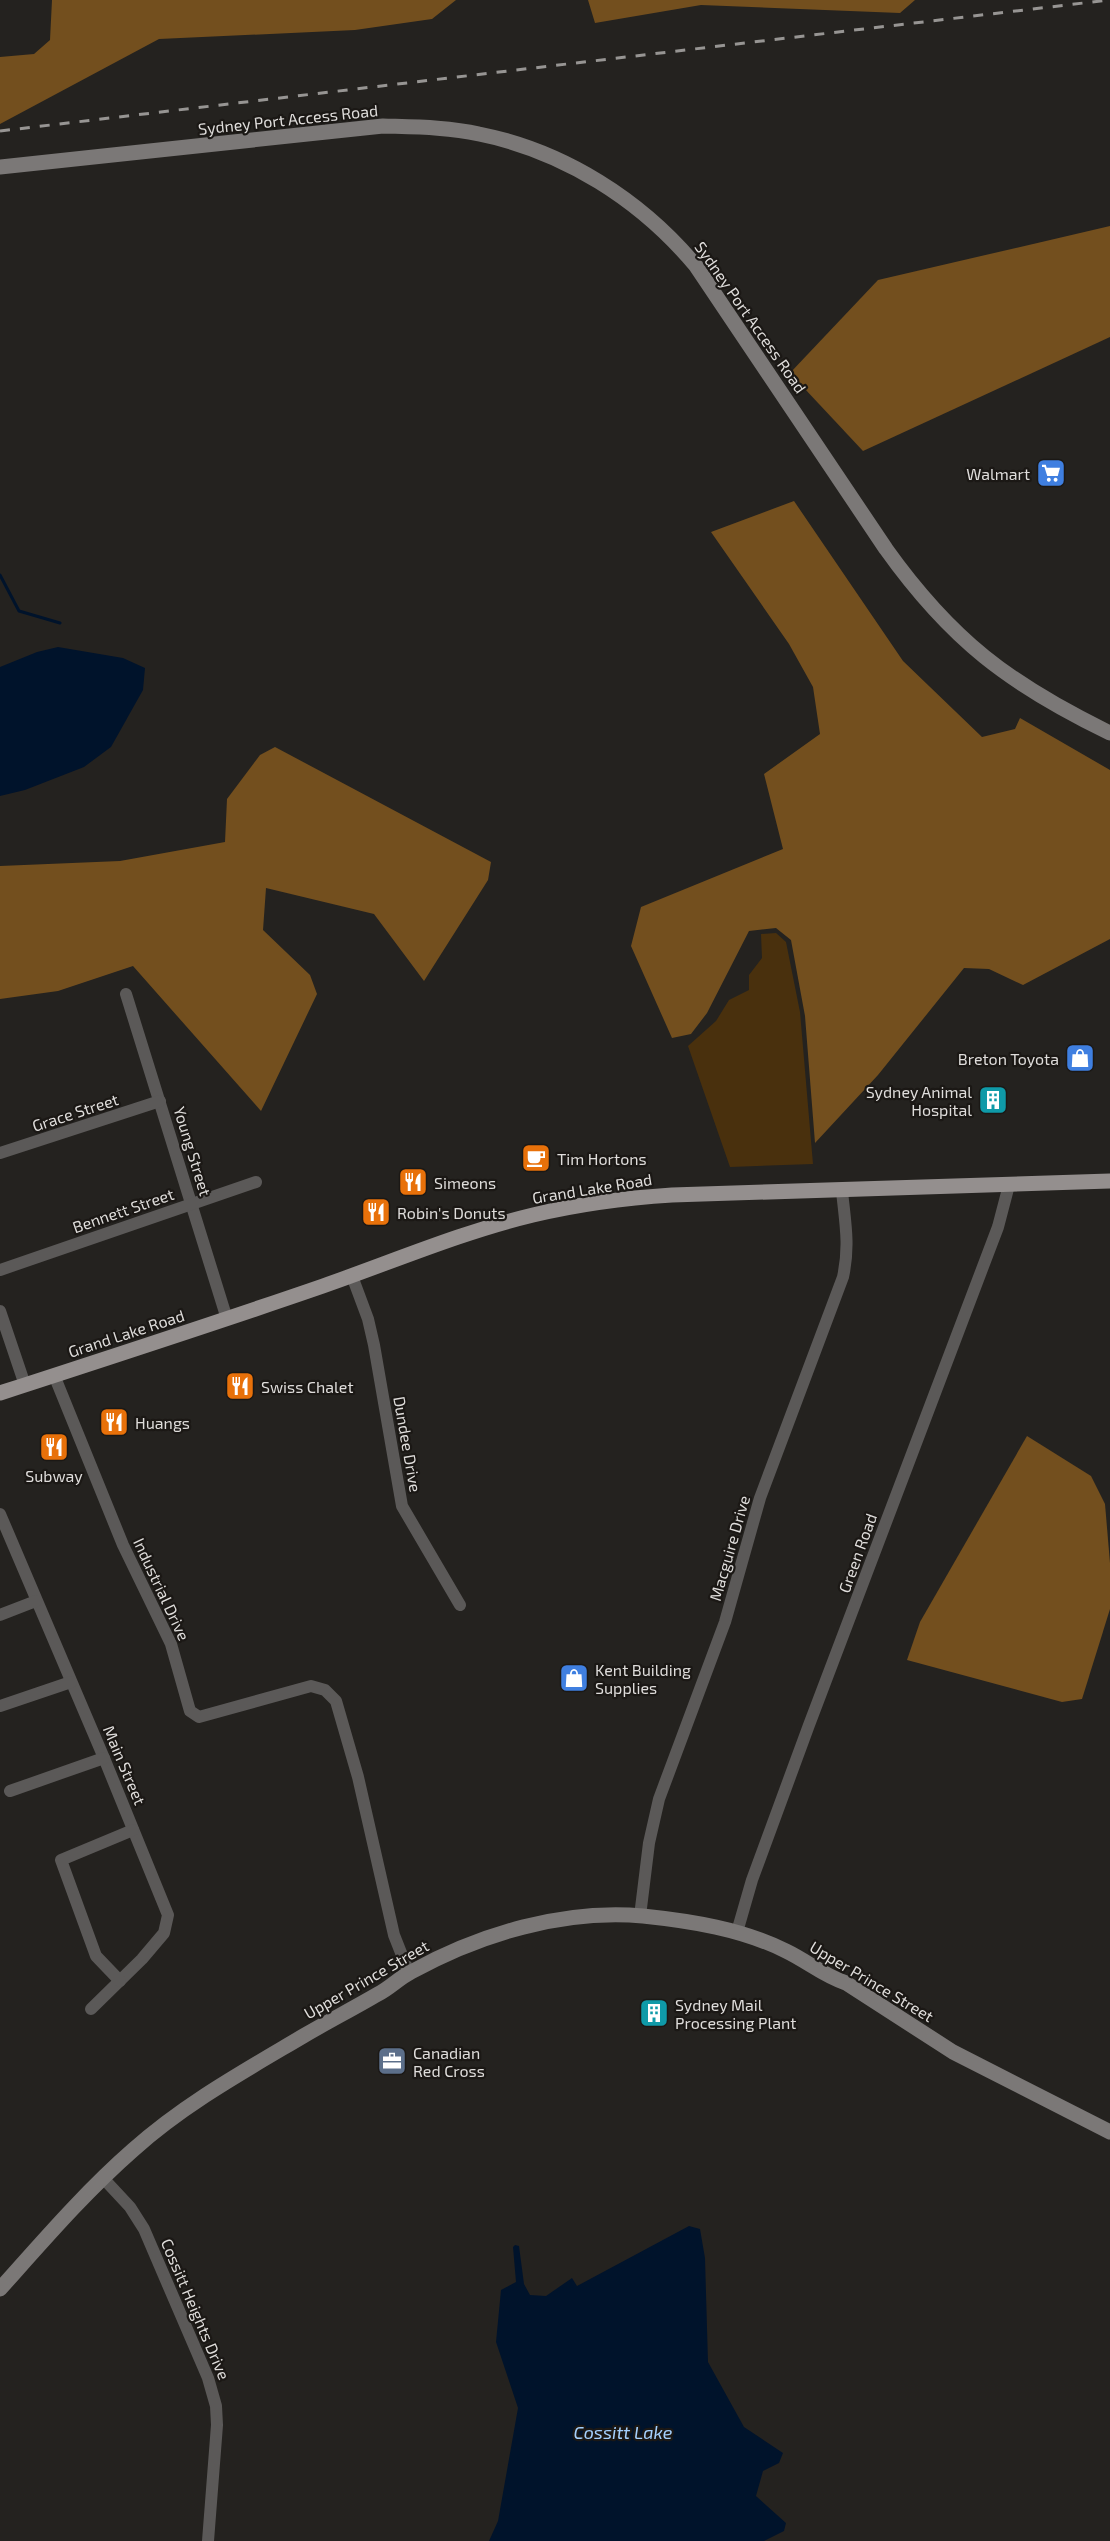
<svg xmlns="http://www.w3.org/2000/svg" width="1110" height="2541" viewBox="0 0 1110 2541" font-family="'Exo 2',sans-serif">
<rect width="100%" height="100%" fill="#24221f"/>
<!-- green -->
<polygon fill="#49300d" points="776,933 786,942 800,1012 813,1164 730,1167 688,1046 716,1021 729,1000 749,990 749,975 762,958 761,934"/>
<!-- forest -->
<g fill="#734f1e">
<polygon points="52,0 456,0 432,19 355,30 159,39 0,124 0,57 34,54 50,40"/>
<polygon points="588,0 915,0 900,13 701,5 595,23"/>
<polygon points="1110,226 1110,337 863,451 790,373 878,280"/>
<polygon points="794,501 903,661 982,737 1015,729 1020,718 1110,770 1110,939 1023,985 989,969 964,968 878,1075 815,1143 805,1016 791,940 776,928 749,931 707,1013 691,1034 672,1038 631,946 641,907 783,849 764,774 820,734 813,687 789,644 711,532"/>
<polygon points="275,747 491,862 488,880 424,981 374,914 266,888 263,930 310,975 317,994 261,1111 133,966 58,991 0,999 0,866 120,861 225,842 227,799 260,755"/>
<polygon points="1027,1436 1091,1476 1105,1504 1110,1563 1110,1609 1082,1699 1062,1702 907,1660 920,1622"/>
</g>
<!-- water -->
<g fill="#00132b">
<polygon points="58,647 123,658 145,668 143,690 111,747 84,767 25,790 0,796 0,667 37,652"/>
<polygon points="689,2226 700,2229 705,2258 708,2362 744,2427 783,2453 779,2463 763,2471 756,2496 786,2523 784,2531 764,2541 489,2541 498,2521 518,2408 496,2342 501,2290 516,2282 513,2247 515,2245 519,2246 524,2284 530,2295 546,2296 572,2278 577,2286"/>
</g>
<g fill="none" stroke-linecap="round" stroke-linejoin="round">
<!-- stream -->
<polyline stroke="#00132b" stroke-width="3" points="0,575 19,611 60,623"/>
<!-- street -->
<g stroke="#5b5958" stroke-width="12">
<polyline points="126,994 227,1319"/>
<polyline points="0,1153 160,1101"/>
<polyline points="0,1270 256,1182"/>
<polyline points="352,1276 368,1319 374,1345 402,1506 460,1605"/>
<polyline points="0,1311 25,1385"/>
<polyline points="54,1375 123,1545 171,1644 190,1711 199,1717 311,1686 325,1690 336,1701 358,1777 394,1935 409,1973"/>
<polyline points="0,1514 104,1758 168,1915 164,1933 142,1959 91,2009"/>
<polyline points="0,1615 36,1601"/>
<polyline points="0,1706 71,1682"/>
<polyline points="10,1791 104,1758"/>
<path d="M640 1916 649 1843 659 1799 725 1622 760 1498 843 1277C850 1245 845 1222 842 1191"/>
<polyline points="737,1932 752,1880 809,1725 998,1227 1009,1185"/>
<polyline points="120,1981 96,1956 61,1860 133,1830"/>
<polyline points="103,2178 130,2207 144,2229 208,2378 216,2406 217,2425 208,2541"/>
</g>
<!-- secondary -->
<g stroke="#7b7877" stroke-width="15">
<path d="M0 167 383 126C415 127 448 127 479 134 564 151 641 200 696 266L886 549C951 640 1009 684 1110 733"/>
<path d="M0 2289C43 2241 85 2192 133 2150 184 2104 246 2070 305 2035 329 2021 354 2008 378 1994 390 1988 399 1978 411 1972 480 1934 563 1909 643 1916 691 1921 742 1929 786 1951 807 1961 824 1976 846 1983L953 2052 1110 2132"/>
</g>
<!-- primary -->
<path stroke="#948f8e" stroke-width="15" d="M0 1393C108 1358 216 1323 323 1286 392 1262 462 1232 533 1215 579 1204 625 1198 672 1195L1110 1181"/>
<!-- rail -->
<polyline stroke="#979593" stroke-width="3" stroke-dasharray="10 10" stroke-linecap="butt" points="0,131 1109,0"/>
</g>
<!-- icons -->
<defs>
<g id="supermarket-square" transform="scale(1.5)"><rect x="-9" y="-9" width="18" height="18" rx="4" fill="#3f7fe0" stroke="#1b1815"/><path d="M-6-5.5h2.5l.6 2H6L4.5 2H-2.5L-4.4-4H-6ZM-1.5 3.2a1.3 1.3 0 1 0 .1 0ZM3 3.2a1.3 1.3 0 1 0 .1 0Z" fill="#fff"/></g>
<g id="shop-square" transform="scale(1.5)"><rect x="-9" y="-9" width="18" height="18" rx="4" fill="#3f7fe0" stroke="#1b1815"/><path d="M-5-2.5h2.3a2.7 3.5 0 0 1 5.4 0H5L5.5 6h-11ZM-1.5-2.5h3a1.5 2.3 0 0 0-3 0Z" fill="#fff"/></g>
<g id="building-square" transform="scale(1.5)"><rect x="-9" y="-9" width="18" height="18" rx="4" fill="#0f9aa8" stroke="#1b1815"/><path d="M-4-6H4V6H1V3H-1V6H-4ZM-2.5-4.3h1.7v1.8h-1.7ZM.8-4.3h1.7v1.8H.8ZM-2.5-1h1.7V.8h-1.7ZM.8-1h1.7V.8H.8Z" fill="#fff"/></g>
<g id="cafe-square" transform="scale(1.5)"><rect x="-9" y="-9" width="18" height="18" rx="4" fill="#e8710a" stroke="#1b1815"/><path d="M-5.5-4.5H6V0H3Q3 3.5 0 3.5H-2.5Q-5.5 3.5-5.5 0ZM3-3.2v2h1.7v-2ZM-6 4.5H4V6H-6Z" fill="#fff"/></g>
<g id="restaurant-square" transform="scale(1.5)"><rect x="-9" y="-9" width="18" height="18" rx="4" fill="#e8710a" stroke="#1b1815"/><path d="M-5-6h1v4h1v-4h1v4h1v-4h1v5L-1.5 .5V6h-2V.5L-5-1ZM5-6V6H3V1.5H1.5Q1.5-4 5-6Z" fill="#fff"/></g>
<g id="office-square" transform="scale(1.5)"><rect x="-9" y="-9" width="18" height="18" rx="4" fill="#5c6f8a" stroke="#1b1815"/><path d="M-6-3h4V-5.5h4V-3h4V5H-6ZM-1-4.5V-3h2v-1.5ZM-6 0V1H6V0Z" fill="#fff"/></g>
</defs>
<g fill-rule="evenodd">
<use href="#supermarket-square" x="1051" y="473"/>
<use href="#shop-square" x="1080" y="1058"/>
<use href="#building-square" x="993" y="1100"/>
<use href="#cafe-square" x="536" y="1158"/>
<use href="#restaurant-square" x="413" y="1182"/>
<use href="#restaurant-square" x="376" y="1212"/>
<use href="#restaurant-square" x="240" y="1386"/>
<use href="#restaurant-square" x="114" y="1422"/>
<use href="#restaurant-square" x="54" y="1447"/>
<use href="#shop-square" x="574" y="1678"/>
<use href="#building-square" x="654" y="2013"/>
<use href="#office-square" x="392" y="2061"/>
</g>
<g text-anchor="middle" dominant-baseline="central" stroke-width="4.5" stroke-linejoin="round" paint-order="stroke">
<!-- street labels -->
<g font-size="16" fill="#dfdddb" stroke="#1b1815">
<text transform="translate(288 119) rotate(-6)">Sydney Port Access Road</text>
<text transform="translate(751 317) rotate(55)">Sydney Port Access Road</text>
<text transform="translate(75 1112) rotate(-18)">Grace Street</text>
<text transform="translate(193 1151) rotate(73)">Young Street</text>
<text transform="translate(592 1188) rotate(-9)">Grand Lake Road</text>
<text transform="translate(123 1210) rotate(-19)">Bennett Street</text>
<text transform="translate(126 1333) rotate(-18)">Grand Lake Road</text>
<text transform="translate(408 1444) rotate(80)">Dundee Drive</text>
<text transform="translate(729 1548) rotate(-74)">Macguire Drive</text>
<text transform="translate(857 1553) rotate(-70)">Green Road</text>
<text transform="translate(162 1589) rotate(65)">Industrial Drive</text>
<text transform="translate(125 1765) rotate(67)">Main Street</text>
<text transform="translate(366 1979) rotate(-30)">Upper Prince Street</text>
<text transform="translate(872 1981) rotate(31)">Upper Prince Street</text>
<text transform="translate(196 2309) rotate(67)">Cossitt Heights Drive</text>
</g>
<!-- poi labels -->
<g font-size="16" fill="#dfdddb" stroke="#1b1815" text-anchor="start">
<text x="1030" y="473" text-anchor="end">Walmart</text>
<text x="1059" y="1058" text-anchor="end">Breton Toyota</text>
<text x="972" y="1091" text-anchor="end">Sydney Animal<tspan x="972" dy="18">Hospital</tspan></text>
<text x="557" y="1158">Tim Hortons</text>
<text x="434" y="1182">Simeons</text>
<text x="397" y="1212">Robin's Donuts</text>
<text x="261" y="1386">Swiss Chalet</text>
<text x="135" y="1422">Huangs</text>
<text x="54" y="1475" text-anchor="middle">Subway</text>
<text x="595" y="1669">Kent Building<tspan x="595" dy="18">Supplies</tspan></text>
<text x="675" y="2004">Sydney Mail<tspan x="675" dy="18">Processing Plant</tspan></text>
<text x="413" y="2052">Canadian<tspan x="413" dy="18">Red Cross</tspan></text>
</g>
<!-- water labels -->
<g font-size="18" font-style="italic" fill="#a5d1fe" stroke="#1b1815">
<text x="623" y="2432">Cossitt Lake</text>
</g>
</g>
</svg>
